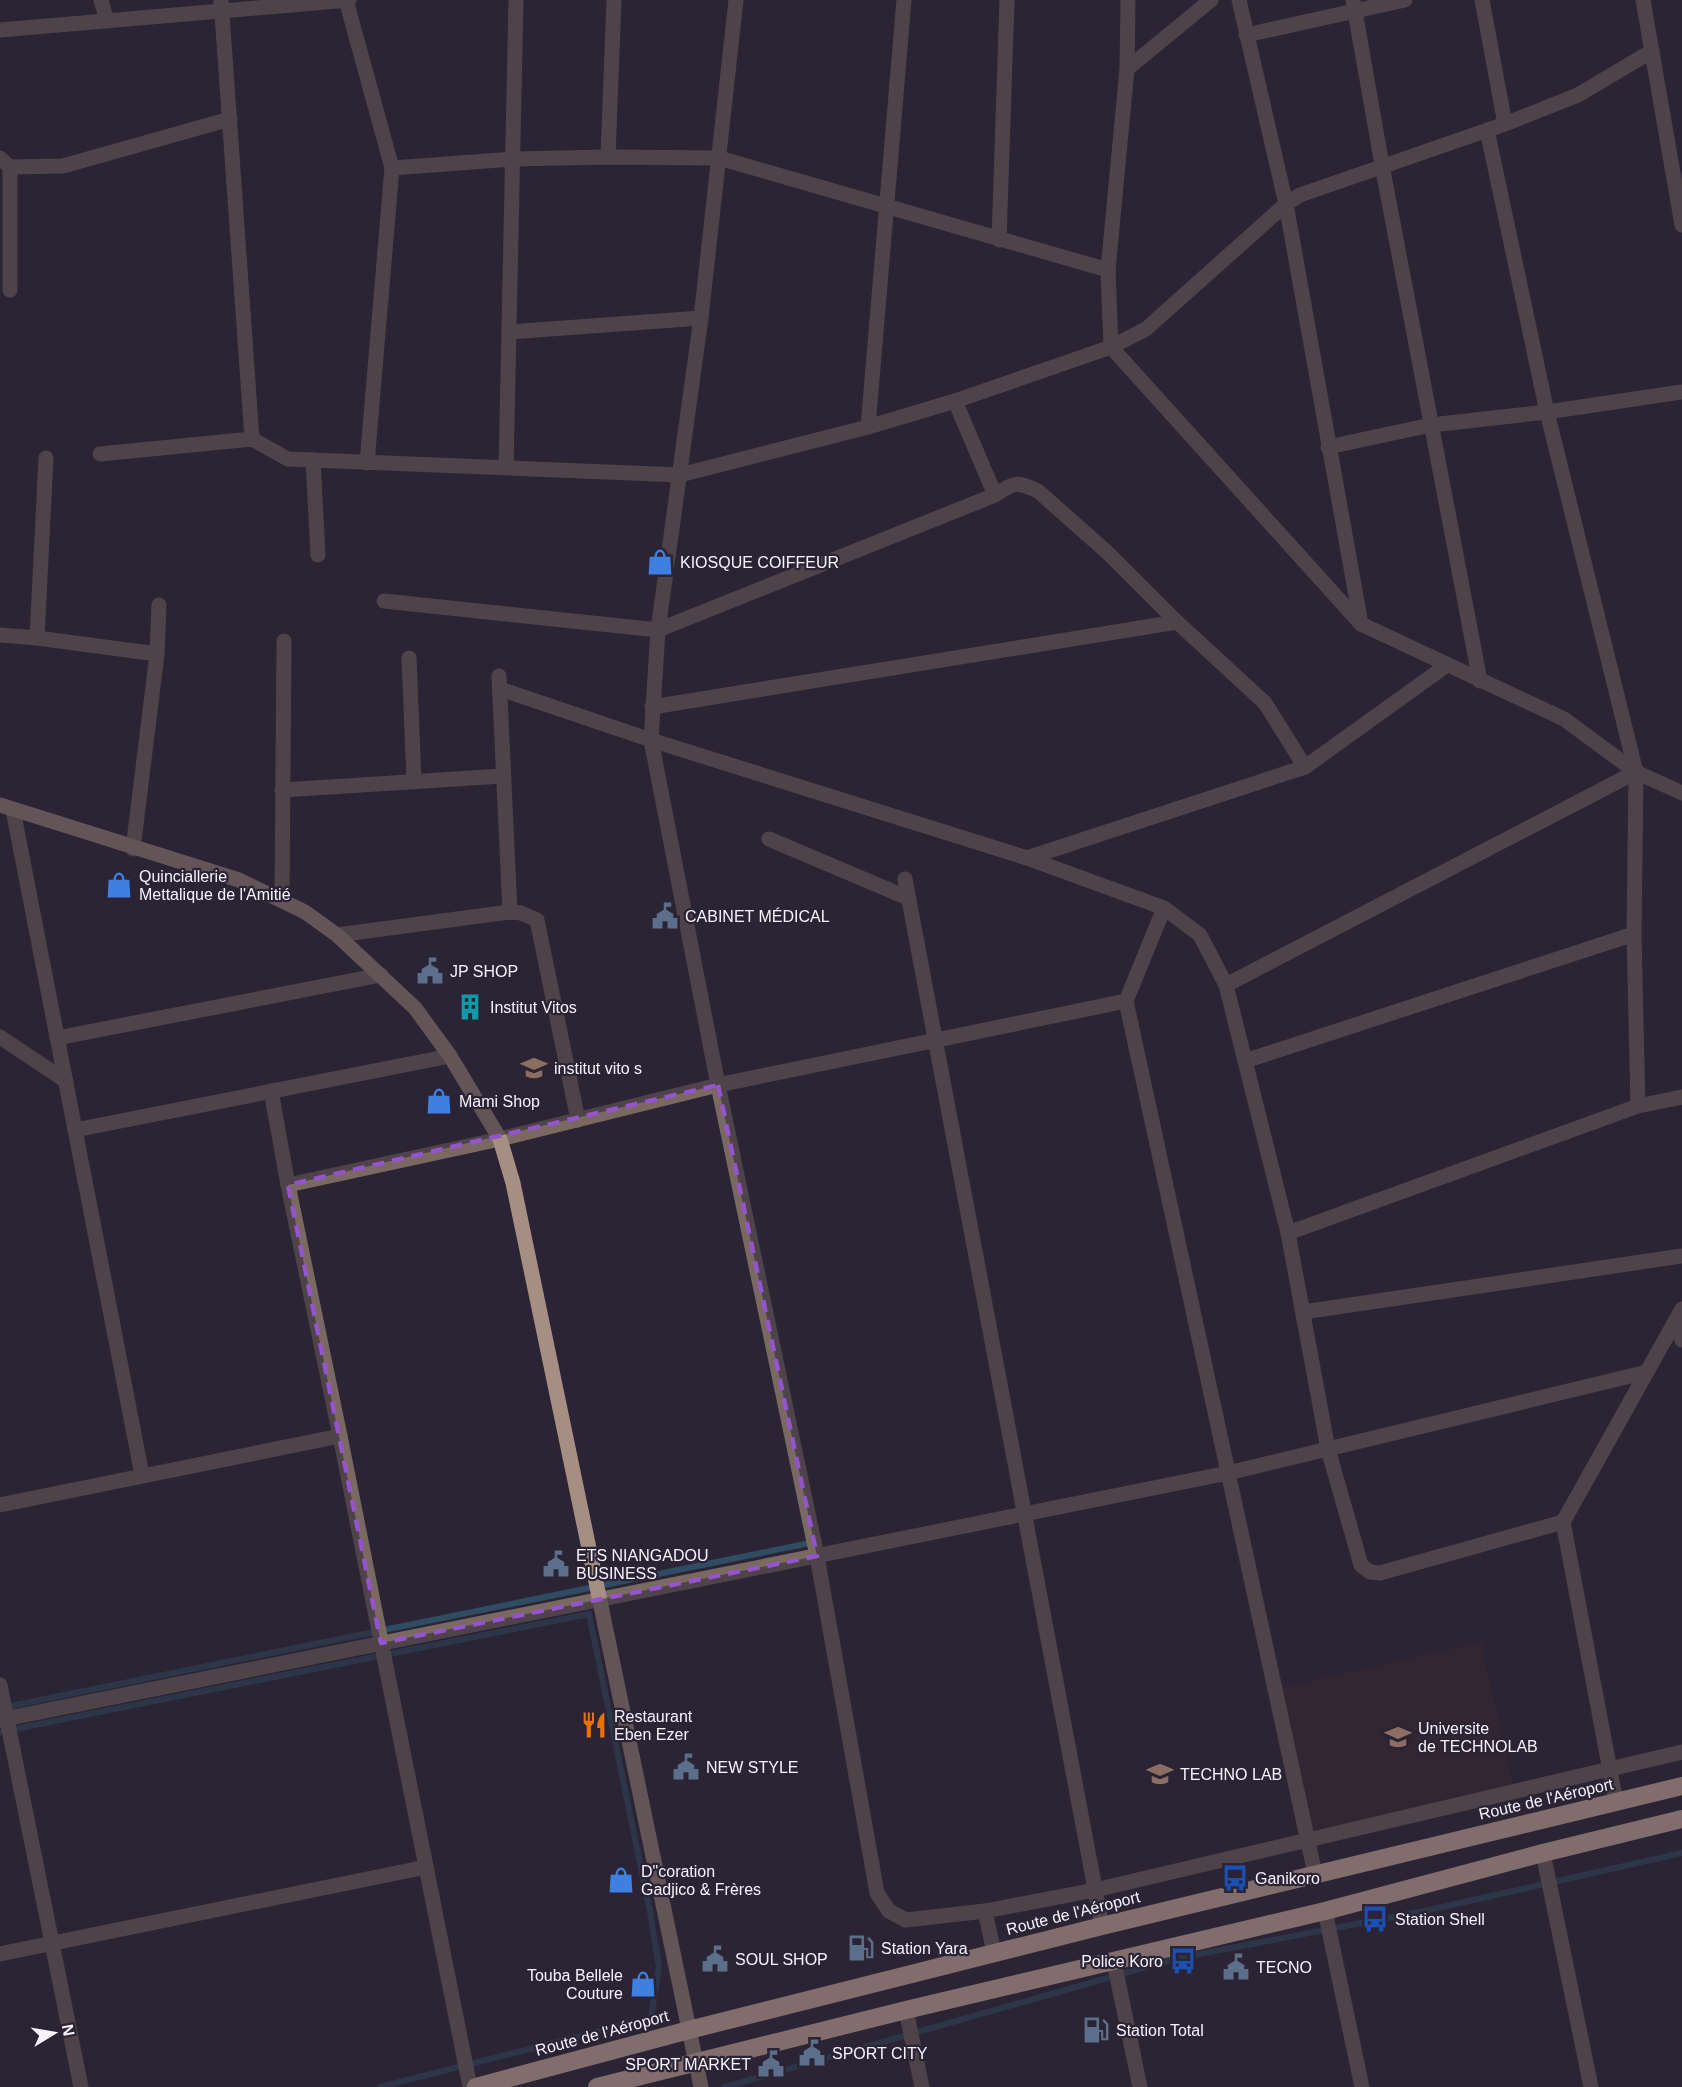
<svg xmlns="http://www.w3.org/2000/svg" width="1682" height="2087" viewBox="0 0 1682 2087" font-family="Helvetica,sans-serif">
<rect width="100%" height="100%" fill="#2b2434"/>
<!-- education -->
<polygon fill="#3b2930" points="1481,1642 1513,1785 1312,1831 1282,1688"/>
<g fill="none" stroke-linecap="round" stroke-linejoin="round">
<!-- stream -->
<g stroke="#304c63" stroke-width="6">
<polyline points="6,1707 810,1543"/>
<polyline points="0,1732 589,1614 650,1912 659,1967 651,2018 380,2087"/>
<polyline points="725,2087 1174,1959 1429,1910 1682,1853"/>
</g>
<!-- street -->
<g stroke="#796961" stroke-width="15">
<polyline points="101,0 107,21"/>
<polyline points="221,0 252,439 288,459 680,475 868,427 955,401 1111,347 1146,329 1286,204 1300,195 1505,124 1578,95 1652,51"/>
<polyline points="346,0 392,168 367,463"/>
<polyline points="736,0 701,318 658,630 651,740 718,1085 817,1556 877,1893 889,1911 906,1920 985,1911 994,1953"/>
<polyline points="1128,0 1127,69 1108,270 1111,347 1361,624 1564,719 1636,772 1682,793"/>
<polyline points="1239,0 1286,204 1361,624"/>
<polyline points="1353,0 1382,165 1480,681"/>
<polyline points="1482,0 1505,124"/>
<polyline points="1643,0 1682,225"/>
<polyline points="0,30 349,0"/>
<polyline points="1246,35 1405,0"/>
<polyline points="1127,69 1211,0"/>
<polyline points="1487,130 1547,412 1636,772 1634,934 1638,1106"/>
<polyline points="608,157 614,0"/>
<polyline points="0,158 10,167 63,166 230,119"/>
<polyline points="392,168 512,159 608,157 719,158 1108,270"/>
<polyline points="999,240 1007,0"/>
<polyline points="10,290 10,167"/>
<polyline points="509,332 701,318"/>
<polyline points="955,401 995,495"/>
<polyline points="868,427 904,0"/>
<polyline points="1328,447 1431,425 1547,412 1682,392"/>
<polyline points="100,454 252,439"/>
<polyline points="313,460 318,555"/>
<polyline points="506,468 516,0"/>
<path d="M384 601 658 630 995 495C1015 482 1016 481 1038 491L1108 553 1177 622 1265 703 1305 767 1447 665"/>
<polyline points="0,635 37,638 157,654"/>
<polyline points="37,638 46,458"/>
<polyline points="409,658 414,781"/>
<polyline points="499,676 510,912"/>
<polyline points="500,689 651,740 1027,858 1164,908 1200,935 1226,985 1288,1233 1328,1449 1361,1565 1370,1572 1380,1573 1563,1522"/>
<polyline points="652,707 1177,622"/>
<polyline points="282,790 503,776"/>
<polyline points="13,810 142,1475"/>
<polyline points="769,839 908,898"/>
<polyline points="133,849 157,654 159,605"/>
<polyline points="1027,858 1305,767"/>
<polyline points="905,879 1102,1926"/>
<polyline points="282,899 284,641"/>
<polyline points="1164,908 1126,1001 1315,1874"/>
<polyline points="337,935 510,912 521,913 537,920 578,1120"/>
<polyline points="1226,985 1636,772"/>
<polyline points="0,1037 66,1081"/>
<polyline points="57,1038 381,975"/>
<polyline points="1245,1061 1634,934"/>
<polyline points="271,1091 288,1185 340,1436 470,2087"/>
<polyline points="75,1130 450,1056"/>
<polyline points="288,1185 500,1139 718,1085 1126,1001"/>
<polyline points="1288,1233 1638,1106 1682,1097"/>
<polyline points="1303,1312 1682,1256"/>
<polyline points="1679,1315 1682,1340"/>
<polyline points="0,1505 340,1436"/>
<polyline points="0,1685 81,2087"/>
<polyline points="0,1720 1228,1473 1647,1372"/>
<polyline points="1616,1802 1563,1522 1682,1309"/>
<polyline points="1543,1853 1591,2087"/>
<polyline points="985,1911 1095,1890 1682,1752"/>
<polyline points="1325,1911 1362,2087"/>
<polyline points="0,1954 426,1867"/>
<polyline points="1114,1962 1140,2087"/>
<polyline points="906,2010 922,2087"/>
</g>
<!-- secondary -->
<polyline stroke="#a78e82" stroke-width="15" points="0,805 239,880 305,912 337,935 415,1008 450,1056 500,1139 513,1183 701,2087"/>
<!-- highway -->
<g stroke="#ecc5b1" stroke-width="18">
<polyline points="476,2087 689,2030 1102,1926 1682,1786"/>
<polyline points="597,2087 906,2010 1325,1911 1543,1853 1682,1819"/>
</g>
</g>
<!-- marked area -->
<path d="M0 0H1682V2087H0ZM718 1085 817 1556 381 1643 288 1185Z" fill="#2b2434" fill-opacity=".55" fill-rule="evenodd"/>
<path fill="none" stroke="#9454cc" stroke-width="4.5" stroke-dasharray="12 8" stroke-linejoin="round" d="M718 1085 817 1556 381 1643 288 1185Z"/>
<!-- icons -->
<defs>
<g id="shop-bare" transform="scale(2.07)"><path d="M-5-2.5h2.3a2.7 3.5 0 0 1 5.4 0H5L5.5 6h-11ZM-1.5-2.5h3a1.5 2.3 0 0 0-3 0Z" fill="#3f7fe0" stroke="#2b2434" stroke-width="2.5" paint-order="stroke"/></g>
<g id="civic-bare" transform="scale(2.07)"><path d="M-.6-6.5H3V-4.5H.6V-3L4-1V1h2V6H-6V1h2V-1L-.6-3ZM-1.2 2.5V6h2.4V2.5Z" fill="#5c6f8a" stroke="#2b2434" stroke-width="2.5" paint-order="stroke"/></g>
<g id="building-bare" transform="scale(2.07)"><path d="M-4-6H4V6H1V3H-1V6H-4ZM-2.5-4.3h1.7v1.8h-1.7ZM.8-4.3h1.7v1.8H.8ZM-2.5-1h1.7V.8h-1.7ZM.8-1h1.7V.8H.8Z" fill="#0f9aa8" stroke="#2b2434" stroke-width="2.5" paint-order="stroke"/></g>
<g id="university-bare" transform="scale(2.07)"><path d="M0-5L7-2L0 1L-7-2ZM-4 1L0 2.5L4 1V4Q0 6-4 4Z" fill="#8d6e63" stroke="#2b2434" stroke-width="2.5" paint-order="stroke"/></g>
<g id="restaurant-bare" transform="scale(2.07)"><path d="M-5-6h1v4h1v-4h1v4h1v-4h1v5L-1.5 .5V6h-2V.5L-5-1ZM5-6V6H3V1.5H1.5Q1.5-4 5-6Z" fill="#e8710a" stroke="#2b2434" stroke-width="2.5" paint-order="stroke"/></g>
<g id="school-bare" transform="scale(2.07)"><path d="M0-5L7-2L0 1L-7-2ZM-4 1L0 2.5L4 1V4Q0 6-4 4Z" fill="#8d6e63" stroke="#2b2434" stroke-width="2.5" paint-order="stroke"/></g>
<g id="bus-bare" transform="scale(2.07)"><path d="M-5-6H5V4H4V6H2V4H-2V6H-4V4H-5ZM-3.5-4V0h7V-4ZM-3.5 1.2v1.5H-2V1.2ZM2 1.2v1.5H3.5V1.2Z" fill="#1a4fb4" stroke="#2b2434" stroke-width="2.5" paint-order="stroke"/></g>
<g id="fuel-bare" transform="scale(2.07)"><path d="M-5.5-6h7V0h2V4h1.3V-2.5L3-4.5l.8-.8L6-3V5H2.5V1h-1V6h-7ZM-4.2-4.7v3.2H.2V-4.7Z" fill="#5c6f8a" stroke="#2b2434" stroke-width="2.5" paint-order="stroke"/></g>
</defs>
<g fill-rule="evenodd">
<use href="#shop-bare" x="660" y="562"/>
<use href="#shop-bare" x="119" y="885"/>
<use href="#civic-bare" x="665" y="916"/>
<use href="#civic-bare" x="430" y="971"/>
<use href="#building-bare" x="470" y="1007"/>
<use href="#university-bare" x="534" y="1068"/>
<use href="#shop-bare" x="439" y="1101"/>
<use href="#civic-bare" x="556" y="1564"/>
<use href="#restaurant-bare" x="594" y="1725"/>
<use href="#university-bare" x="1398" y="1737"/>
<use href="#civic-bare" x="686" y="1767"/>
<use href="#school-bare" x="1160" y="1774"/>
<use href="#bus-bare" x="1235" y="1878"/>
<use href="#shop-bare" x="621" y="1880"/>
<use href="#bus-bare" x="1375" y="1919"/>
<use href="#fuel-bare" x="861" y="1948"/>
<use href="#civic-bare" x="715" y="1959"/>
<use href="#bus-bare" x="1183" y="1961"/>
<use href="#civic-bare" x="1236" y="1967"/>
<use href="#shop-bare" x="643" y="1984"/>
<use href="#fuel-bare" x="1096" y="2030"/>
<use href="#civic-bare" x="812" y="2053"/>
<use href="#civic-bare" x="771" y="2064"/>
</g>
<g text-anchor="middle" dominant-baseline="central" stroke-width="4.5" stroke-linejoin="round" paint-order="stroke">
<!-- poi labels -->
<g font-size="16" fill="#f7f2fe" stroke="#2b2434" text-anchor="start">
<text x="680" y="562">KIOSQUE COIFFEUR</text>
<text x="139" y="876">Quinciallerie<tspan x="139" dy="18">Mettalique de l'Amitié</tspan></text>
<text x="685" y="916">CABINET MÉDICAL</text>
<text x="450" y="971">JP SHOP</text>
<text x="490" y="1007">Institut Vitos</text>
<text x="554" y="1068">institut vito s</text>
<text x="459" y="1101">Mami Shop</text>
<text x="576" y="1555">ETS NIANGADOU<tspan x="576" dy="18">BUSINESS</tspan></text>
<text x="614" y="1716">Restaurant<tspan x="614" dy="18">Eben Ezer</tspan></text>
<text x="1418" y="1728">Universite<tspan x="1418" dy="18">de TECHNOLAB</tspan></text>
<text x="706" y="1767">NEW STYLE</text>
<text x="1180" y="1774">TECHNO LAB</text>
<text x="641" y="1871">D"coration<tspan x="641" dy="18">Gadjico &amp; Frères</tspan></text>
<text x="1255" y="1878">Ganikoro</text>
<text x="1395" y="1919">Station Shell</text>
<text x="881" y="1948">Station Yara</text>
<text x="735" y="1959">SOUL SHOP</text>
<text x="1163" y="1961" text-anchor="end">Police Koro</text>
<text x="1256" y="1967">TECNO</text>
<text x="623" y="1975" text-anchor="end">Touba Bellele<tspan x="623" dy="18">Couture</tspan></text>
<text x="1116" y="2030">Station Total</text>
<text x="832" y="2053">SPORT CITY</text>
<text x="751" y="2064" text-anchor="end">SPORT MARKET</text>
</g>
<!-- street labels -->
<g font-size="16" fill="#f7f2fe" stroke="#2b2434">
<text transform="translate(1546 1799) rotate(-13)">Route de l'Aéroport</text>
<text transform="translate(1073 1913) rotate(-14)">Route de l'Aéroport</text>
<text transform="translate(602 2033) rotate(-15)">Route de l'Aéroport</text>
</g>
</g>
<!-- north arrow -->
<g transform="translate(54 2033) rotate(79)" stroke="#2b2434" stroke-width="4.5" paint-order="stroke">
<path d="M0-4.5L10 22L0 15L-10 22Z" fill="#f7f2fe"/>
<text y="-9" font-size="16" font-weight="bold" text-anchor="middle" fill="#f7f2fe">N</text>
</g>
</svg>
